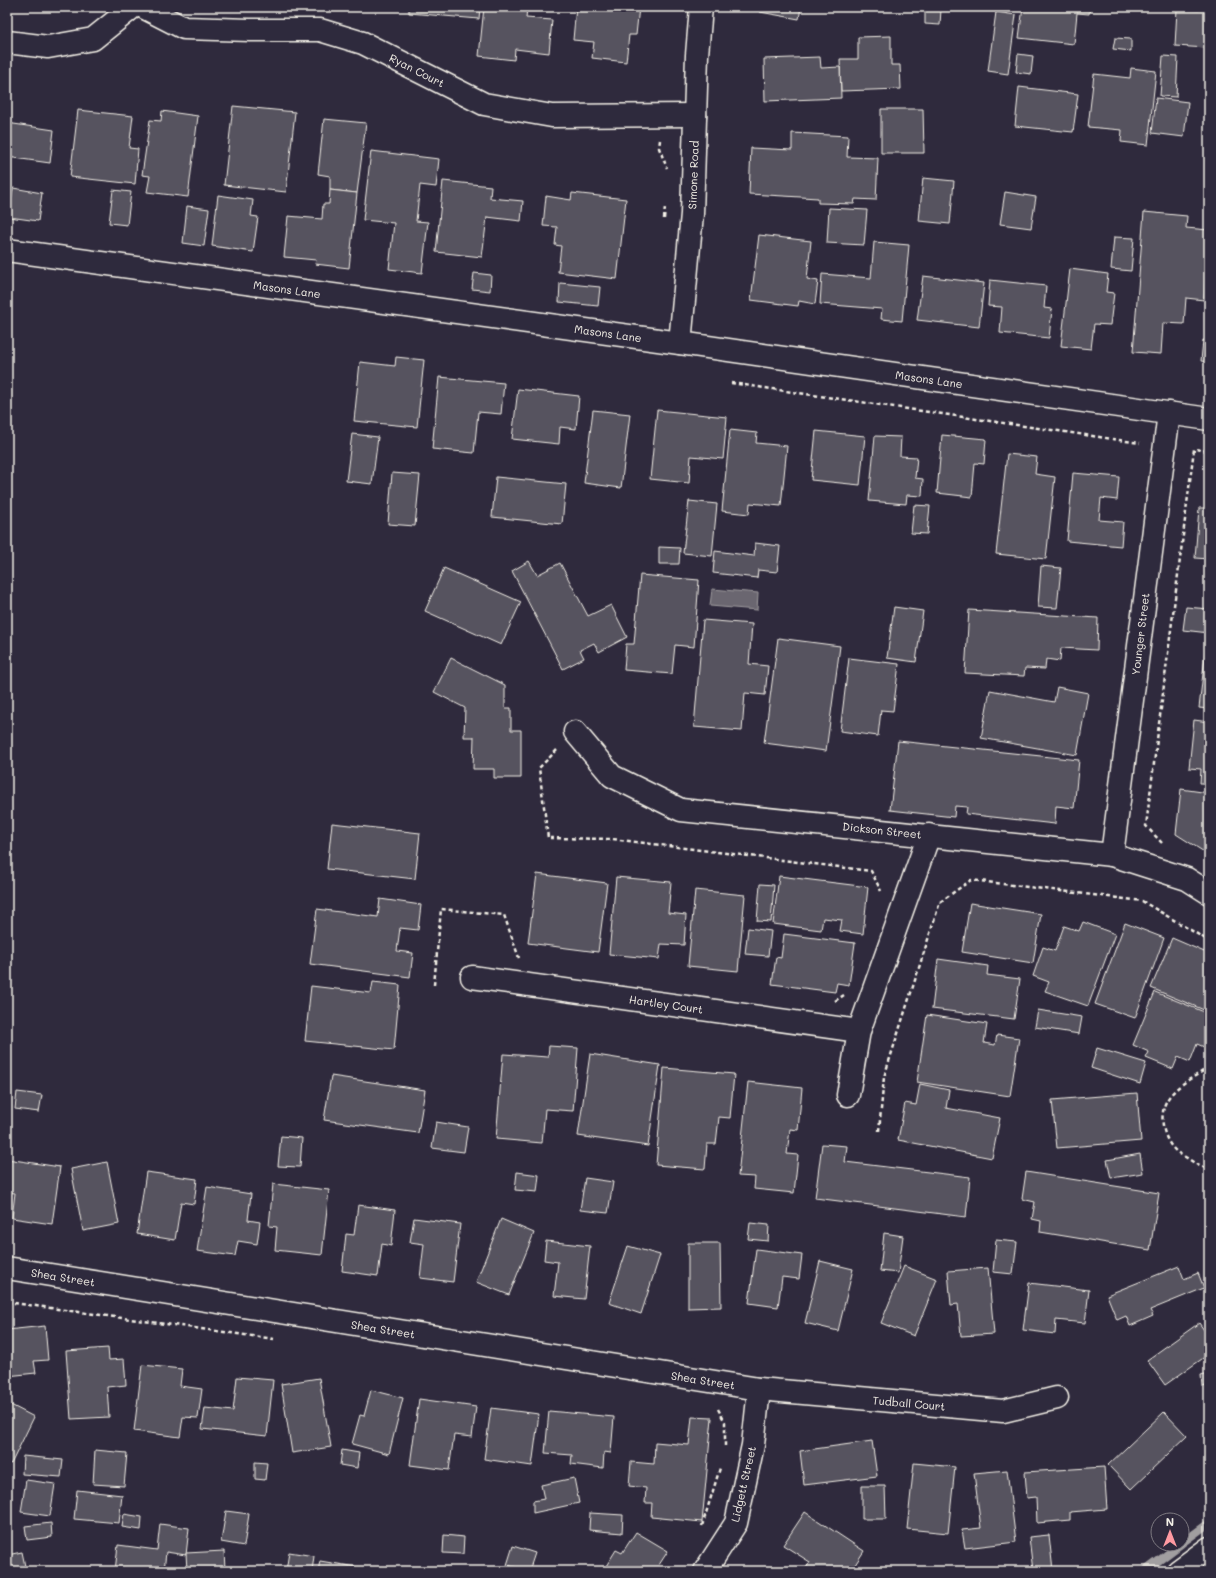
<svg xmlns="http://www.w3.org/2000/svg" width="1216" height="1578" viewBox="0 0 1216 1578" font-family="Mali,sans-serif">
<rect width="100%" height="100%" fill="#2f2a3d"/>
<filter id="ink" filterUnits="userSpaceOnUse"><feTurbulence type="fractalNoise" baseFrequency=".025" numOctaves="2"/><feDisplacementMap in="SourceGraphic" scale="8" xChannelSelector="R" yChannelSelector="G"/><feConvolveMatrix kernelMatrix="1 2 1 2 8 2 1 2 1" color-interpolation-filters="sRGB"/></filter>
<g filter="url(#ink)">
<!-- water -->
<polygon fill="#6a6670" stroke="#a19ea0" points="712,589 758,593 757,610 710,606"/>
<g fill="none" stroke-linecap="round" stroke-linejoin="round">
<!-- stream -->
<g stroke="#a19ea0" stroke-width="8">
<polyline points="1182,1543 1209,1523"/>
<polyline points="1145,1571 1181,1544"/>
</g>
</g>
<!-- building -->
<g fill="#56525f" stroke="#f4f1e8">
<polygon points="409,7 480,7 479,19 409,13"/>
<polygon points="484,7 527,7 526,18 552,20 549,53 515,49 514,60 479,56"/>
<polygon points="576,7 639,7 636,35 629,35 626,62 592,58 594,42 573,40"/>
<polygon points="761,7 801,7 799,19 760,12"/>
<polygon points="959,7 998,7 998,11"/>
<polygon points="1023,7 1090,7 1089,14 1077,13 1074,44 1019,38"/>
<polygon points="1099,7 1144,7 1144,11"/>
<polygon points="1199,7 1209,7 1209,72 1206,72 1207,48 1175,46 1177,9 1199,10"/>
<polygon points="925,8 941,9 940,25 925,24"/>
<polygon points="996,12 1016,15 1008,74 988,71"/>
<polygon points="891,36 891,65 900,65 901,89 841,91 840,59 858,59 858,37"/>
<polygon points="1115,38 1131,39 1131,51 1113,49"/>
<polygon points="1018,54 1033,56 1031,74 1016,72"/>
<polygon points="1163,56 1178,57 1176,97 1160,96"/>
<polygon points="820,57 821,68 840,67 841,98 765,101 764,59"/>
<polygon points="1131,68 1156,71 1148,145 1121,142 1122,130 1088,127 1094,74 1130,78"/>
<polygon points="1019,87 1078,94 1073,132 1015,126"/>
<polygon points="1156,98 1188,102 1184,137 1152,133"/>
<polygon points="233,106 295,112 286,192 224,185"/>
<polygon points="881,109 923,109 924,153 881,153"/>
<polygon points="78,110 133,116 129,148 138,149 135,184 70,177"/>
<polygon points="162,111 198,116 188,197 147,192 150,176 142,175 150,120 161,121"/>
<polygon points="324,119 366,123 357,193 330,190 330,176 318,174"/>
<polygon points="7,123 54,130 50,163 7,157"/>
<polygon points="792,133 848,136 847,157 878,158 876,200 855,199 854,204 818,203 818,198 749,194 751,148 792,150"/>
<polygon points="371,151 439,159 436,187 420,185 416,221 428,222 422,273 389,269 394,223 363,220"/>
<polygon points="923,178 954,181 950,224 919,221"/>
<polygon points="443,181 491,186 490,198 523,201 521,221 487,217 482,257 436,252"/>
<polygon points="13,188 42,193 38,221 9,217"/>
<polygon points="113,190 131,192 127,225 109,223"/>
<polygon points="330,190 357,193 349,268 315,264 316,260 284,257 288,216 322,219 323,204 329,204"/>
<polygon points="1005,192 1036,197 1031,228 1000,224"/>
<polygon points="572,193 626,199 617,279 558,272 561,246 555,245 557,227 543,226 546,196 571,200"/>
<polygon points="218,195 253,200 251,216 258,217 253,252 212,246"/>
<polygon points="187,206 209,209 204,246 183,243"/>
<polygon points="829,208 867,210 864,245 827,243"/>
<polygon points="1144,212 1187,216 1186,228 1209,230 1204,300 1186,298 1184,324 1163,323 1161,354 1133,352"/>
<polygon points="759,235 811,241 807,279 818,281 815,304 799,301 798,306 751,300"/>
<polygon points="1114,237 1134,238 1131,271 1111,269"/>
<polygon points="874,242 909,245 902,321 881,319 882,309 820,304 822,274 871,278"/>
<polygon points="1070,269 1108,274 1106,292 1114,293 1110,325 1094,324 1091,349 1061,346"/>
<polygon points="474,273 491,275 490,291 472,289"/>
<polygon points="923,276 984,283 979,327 917,320"/>
<polygon points="990,280 1046,286 1044,308 1052,309 1049,338 1000,333 1002,307 988,306"/>
<polygon points="560,283 600,287 598,306 559,302"/>
<polygon points="1203,340 1209,341 1209,362 1201,361"/>
<polygon points="396,357 424,360 417,427 354,421 360,362 395,366"/>
<polygon points="439,377 504,383 501,414 478,412 474,453 432,449"/>
<polygon points="518,389 579,396 576,429 560,427 559,444 512,439"/>
<polygon points="593,410 630,414 621,488 584,483"/>
<polygon points="657,410 727,417 723,459 691,456 689,483 650,479"/>
<polygon points="730,430 757,433 756,443 787,446 781,506 750,503 749,514 722,511"/>
<polygon points="816,431 865,436 860,485 811,480"/>
<polygon points="352,434 378,437 372,484 346,481"/>
<polygon points="942,435 986,439 984,464 975,463 972,497 937,493"/>
<polygon points="875,436 901,437 900,456 917,457 915,478 923,479 922,496 907,495 906,504 869,501"/>
<polygon points="1007,454 1037,457 1035,474 1055,477 1046,559 996,554"/>
<polygon points="392,473 420,475 415,526 388,524"/>
<polygon points="1073,473 1119,477 1117,500 1101,498 1099,520 1123,522 1121,546 1067,541"/>
<polygon points="496,477 566,484 562,524 492,517"/>
<polygon points="689,501 717,504 712,556 683,553"/>
<polygon points="914,505 930,506 927,534 911,533"/>
<polygon points="1199,508 1209,508 1209,559 1195,558"/>
<polygon points="755,543 780,546 777,572 758,570 757,578 713,573 715,551 754,556"/>
<polygon points="659,547 680,548 679,564 659,564"/>
<polygon points="529,561 537,575 560,563 588,616 611,605 627,637 599,652 594,643 580,650 584,658 563,669 512,571"/>
<polygon points="1041,566 1061,568 1057,608 1038,607"/>
<polygon points="444,568 521,602 501,645 425,611"/>
<polygon points="640,575 699,580 694,647 675,645 672,674 624,670 626,644 634,644"/>
<polygon points="894,607 923,611 916,662 887,658"/>
<polygon points="1186,607 1209,609 1209,633 1183,630"/>
<polygon points="969,610 1098,618 1097,650 1061,648 1060,661 1046,659 1045,669 1025,668 1024,676 965,673"/>
<polygon points="703,620 752,624 749,664 768,666 765,695 745,693 742,731 694,727"/>
<polygon points="778,638 840,646 826,751 764,743"/>
<polygon points="1206,647 1209,648 1209,709 1199,708"/>
<polygon points="451,658 505,685 505,708 511,708 511,730 521,730 521,778 494,778 494,769 473,769 474,737 464,737 465,708 434,692"/>
<polygon points="849,658 899,664 893,711 881,710 878,736 840,731"/>
<polygon points="1057,687 1088,693 1077,755 981,738 990,690 1054,702"/>
<polygon points="1194,720 1209,722 1209,783 1200,783 1201,769 1189,768"/>
<polygon points="898,741 1079,760 1074,808 1056,806 1055,824 966,814 967,807 955,806 954,817 890,810"/>
<polygon points="1181,789 1209,793 1209,855 1176,834"/>
<polygon points="332,823 420,833 415,879 327,869"/>
<polygon points="537,874 607,883 598,952 528,943"/>
<polygon points="779,876 868,887 863,934 840,931 842,920 823,918 821,930 773,924"/>
<polygon points="616,877 671,882 668,913 686,915 684,945 661,944 659,959 609,954"/>
<polygon points="760,884 774,885 771,922 757,921"/>
<polygon points="695,890 745,895 738,971 688,966"/>
<polygon points="380,899 421,905 418,930 400,928 397,951 413,953 410,977 310,964 317,909 378,917"/>
<polygon points="970,903 1041,914 1033,963 962,952"/>
<polygon points="1083,922 1115,934 1088,1006 1045,991 1049,982 1033,976 1043,947 1055,951 1064,926 1079,931"/>
<polygon points="1125,923 1164,938 1135,1018 1095,1004"/>
<polygon points="748,928 771,931 768,956 745,954"/>
<polygon points="784,934 855,943 849,985 837,983 835,992 772,984 776,957 781,958"/>
<polygon points="1172,938 1209,954 1209,1012 1151,988"/>
<polygon points="938,959 988,966 987,975 1020,979 1014,1019 932,1009"/>
<polygon points="373,982 400,985 394,1050 305,1041 311,986 371,993"/>
<polygon points="1155,992 1209,1014 1209,1049 1197,1044 1190,1062 1178,1057 1173,1069 1146,1058 1149,1052 1133,1045"/>
<polygon points="1038,1010 1082,1017 1079,1034 1035,1027"/>
<polygon points="927,1015 987,1024 984,1043 995,1045 997,1035 1019,1038 1010,1096 917,1082"/>
<polygon points="549,1046 578,1048 573,1111 545,1109 542,1143 496,1139 503,1054 548,1057"/>
<polygon points="1097,1048 1146,1063 1140,1084 1091,1068"/>
<polygon points="590,1054 660,1065 648,1146 578,1136"/>
<polygon points="664,1068 734,1074 730,1118 719,1117 716,1144 707,1144 705,1169 656,1165"/>
<polygon points="331,1076 425,1090 418,1133 324,1120"/>
<polygon points="748,1082 802,1088 798,1130 790,1129 787,1154 798,1155 794,1193 754,1189 755,1177 738,1176"/>
<polygon points="920,1084 949,1090 946,1108 1000,1118 992,1158 898,1140 905,1103 916,1105"/>
<polygon points="17,1092 42,1095 39,1112 15,1109"/>
<polygon points="1137,1093 1141,1141 1057,1148 1052,1100"/>
<polygon points="436,1122 468,1127 464,1152 432,1148"/>
<polygon points="281,1136 302,1138 300,1167 278,1166"/>
<polygon points="822,1144 847,1146 845,1162 970,1177 966,1217 815,1198"/>
<polygon points="1140,1154 1143,1173 1111,1178 1107,1160"/>
<polygon points="7,1159 60,1167 52,1224 12,1218 15,1193 7,1192"/>
<polygon points="107,1162 119,1224 83,1231 71,1169"/>
<polygon points="146,1172 197,1179 194,1204 181,1202 175,1240 137,1234"/>
<polygon points="517,1172 539,1175 537,1192 515,1190"/>
<polygon points="1026,1172 1159,1193 1150,1250 1040,1232 1041,1221 1032,1219 1035,1202 1022,1199"/>
<polygon points="585,1178 613,1182 608,1213 580,1210"/>
<polygon points="273,1184 329,1190 322,1255 275,1250 277,1227 269,1226"/>
<polygon points="207,1187 251,1194 248,1220 260,1222 257,1244 238,1241 235,1256 197,1251"/>
<polygon points="358,1205 395,1210 391,1246 382,1244 378,1276 342,1271 346,1234 354,1235"/>
<polygon points="414,1218 460,1224 453,1282 420,1278 424,1244 410,1242"/>
<polygon points="501,1219 534,1233 509,1295 476,1282"/>
<polygon points="750,1223 769,1225 768,1241 748,1239"/>
<polygon points="884,1233 903,1236 898,1273 880,1271"/>
<polygon points="996,1240 1017,1242 1013,1274 993,1272"/>
<polygon points="546,1241 590,1246 584,1299 554,1296 558,1262 544,1260"/>
<polygon points="688,1243 720,1243 721,1307 688,1308"/>
<polygon points="628,1246 660,1255 641,1314 609,1303"/>
<polygon points="756,1249 802,1255 799,1279 782,1277 778,1307 749,1303"/>
<polygon points="820,1261 853,1269 838,1331 805,1323"/>
<polygon points="904,1266 937,1279 914,1336 881,1323"/>
<polygon points="1179,1266 1184,1279 1198,1273 1204,1288 1150,1310 1153,1316 1130,1326 1126,1316 1117,1320 1107,1295"/>
<polygon points="988,1268 994,1334 961,1336 958,1304 951,1305 948,1271"/>
<polygon points="1029,1283 1089,1290 1085,1323 1056,1320 1055,1334 1023,1330"/>
<polygon points="1199,1323 1209,1337 1209,1354 1165,1385 1147,1360"/>
<polygon points="45,1326 48,1360 34,1361 36,1373 7,1376 7,1330"/>
<polygon points="108,1348 109,1360 124,1359 126,1385 107,1387 109,1417 71,1419 66,1351"/>
<polygon points="142,1365 182,1369 180,1386 202,1389 198,1418 183,1417 180,1437 134,1431"/>
<polygon points="1209,1373 1209,1385 1202,1386 1201,1375"/>
<polygon points="237,1377 273,1380 267,1436 202,1429 205,1408 233,1411"/>
<polygon points="319,1378 331,1447 292,1453 281,1384"/>
<polygon points="371,1390 403,1398 389,1454 352,1444 360,1415 364,1416"/>
<polygon points="419,1399 476,1407 472,1437 454,1435 449,1470 410,1465"/>
<polygon points="7,1403 34,1417 11,1464 7,1462"/>
<polygon points="491,1408 539,1414 532,1466 484,1459"/>
<polygon points="549,1411 614,1417 611,1453 604,1452 603,1468 571,1464 572,1455 545,1453"/>
<polygon points="1164,1412 1187,1436 1131,1489 1108,1465"/>
<polygon points="692,1417 712,1418 702,1522 651,1517 652,1503 645,1503 646,1488 629,1486 631,1462 654,1464 655,1442 689,1445"/>
<polygon points="872,1441 877,1476 804,1485 800,1451"/>
<polygon points="95,1450 127,1453 124,1486 93,1484"/>
<polygon points="342,1450 359,1453 357,1468 340,1465"/>
<polygon points="23,1456 63,1460 61,1477 22,1474"/>
<polygon points="255,1462 267,1463 265,1480 255,1479"/>
<polygon points="914,1463 955,1467 948,1533 907,1529"/>
<polygon points="1104,1467 1107,1509 1070,1512 1070,1520 1037,1523 1036,1497 1027,1498 1025,1472"/>
<polygon points="1007,1470 1016,1542 965,1548 962,1530 981,1528 974,1473"/>
<polygon points="574,1478 579,1503 533,1513 533,1501 544,1499 541,1485"/>
<polygon points="26,1480 55,1484 50,1516 21,1512"/>
<polygon points="862,1486 885,1486 886,1519 862,1519"/>
<polygon points="77,1490 122,1495 119,1523 74,1519"/>
<polygon points="226,1511 249,1514 244,1546 221,1542"/>
<polygon points="805,1512 864,1551 851,1571 804,1571 810,1562 783,1545"/>
<polygon points="590,1513 623,1515 622,1533 589,1530"/>
<polygon points="124,1514 142,1517 141,1530 122,1527"/>
<polygon points="51,1523 52,1537 27,1540 25,1526"/>
<polygon points="160,1524 189,1528 186,1555 166,1552 164,1571 115,1571 118,1545 157,1550"/>
<polygon points="636,1532 668,1551 655,1571 650,1571 646,1569 645,1571 603,1571 616,1550 622,1553"/>
<polygon points="444,1535 464,1537 463,1554 443,1553"/>
<polygon points="1049,1535 1053,1571 1033,1571 1029,1537"/>
<polygon points="513,1546 535,1553 529,1571 507,1565"/>
<polygon points="224,1551 225,1569 234,1569 234,1571 187,1571 186,1553"/>
<polygon points="22,1552 26,1571 7,1571 7,1555"/>
<polygon points="289,1552 314,1556 312,1571 286,1571"/>
<polygon points="320,1561 356,1567 355,1571 318,1571"/>
</g>
<g fill="none" stroke-linecap="round" stroke-linejoin="round">
<!-- minor casing -->
<g stroke="#f4f1e8" stroke-width="25">
<g id="minor">
<polyline points="143,7 184,28 250,30 320,30 363,43 484,104 552,116 695,115"/>
<polyline points="7,42 48,47 93,39 133,7"/>
<polyline points="7,250 680,343 1209,419"/>
<polyline points="680,343 692,214 697,55 701,7"/>
<polyline points="575,732 612,776 681,810 1112,855 1187,879 1209,893"/>
<polyline points="1112,855 1169,413"/>
<polyline points="472,977 859,1031"/>
<polyline points="848,1095 859,1031 929,835"/>
<polyline points="7,1268 759,1389 1003,1411 1057,1398"/>
<polyline points="705,1571 736,1523 753,1445 759,1389"/>
<polyline points="1178,1571 1209,1548"/>
</g>
</g>
<!-- path -->
<g stroke="#f4f1e8" stroke-width="2.5" stroke-dasharray="4 3" stroke-linecap="butt">
<polyline points="660,140 659,148 667,168"/>
<polyline points="664,219 665,206"/>
<polyline points="731,383 1140,443"/>
<polyline points="557,750 539,768 548,838 612,839 871,871 881,891"/>
<polyline points="1162,843 1146,826 1194,449 1209,451"/>
<polyline points="434,985 441,909 504,915 519,958"/>
<polyline points="835,1001 844,995"/>
<path d="M1209 1067C1194 1078 1174 1085 1165 1104 1159 1120 1164 1141 1177 1152 1181 1155 1186 1157 1190 1160 1196 1164 1201 1168 1209 1168"/>
<polyline points="879,1131 884,1077 940,902 971,880 1142,901 1209,941"/>
<polyline points="7,1302 274,1339"/>
<polyline points="718,1409 725,1422 725,1446"/>
<polyline points="702,1526 720,1468"/>
</g>
<!-- minor -->
<use href="#minor" stroke="#2f2a3d" stroke-width="22"/>
</g>
</g>
<g text-anchor="middle" dominant-baseline="central" stroke-width="3" stroke-linejoin="round" paint-order="stroke">
<!-- street labels -->
<g font-size="11" fill="#f4f1e8" stroke="#2f2a3d">
<text transform="translate(417 70) rotate(27)">Ryan Court</text>
<text transform="translate(693 175) rotate(-88)">Simone Road</text>
<text transform="translate(287 289) rotate(8)">Masons Lane</text>
<text transform="translate(608 333) rotate(8)">Masons Lane</text>
<text transform="translate(929 379) rotate(8)">Masons Lane</text>
<text transform="translate(1140 634) rotate(-83)">Younger Street</text>
<text transform="translate(882 830) rotate(6)">Dickson Street</text>
<text transform="translate(666 1004) rotate(8)">Hartley Court</text>
<text transform="translate(63 1277) rotate(9)">Shea Street</text>
<text transform="translate(383 1329) rotate(9)">Shea Street</text>
<text transform="translate(703 1380) rotate(9)">Shea Street</text>
<text transform="translate(909 1403) rotate(5)">Tudball Court</text>
<text transform="translate(743 1484) rotate(-77)">Lidgett Street</text>
</g>
</g>
<!-- margin -->
<rect width="1216" height="1578" fill="none" stroke="#2f2a3d" stroke-width="24"/>
<rect x="12" y="12" width="1192" height="1554" fill="none" stroke="#f4f1e8" stroke-width="1.5" filter="url(#ink)"/>
<!-- north arrow -->
<g transform="translate(1170 1532)"><circle r="19" fill="#2f2a3d" stroke="#7e7a81"/>
<path d="M0-3L7 15L0 10L-7 15Z" fill="#ff9aa2"/>
<text y="-6" font-size="11" font-weight="bold" text-anchor="middle" fill="#f4f1e8">N</text>
</g>
</svg>
